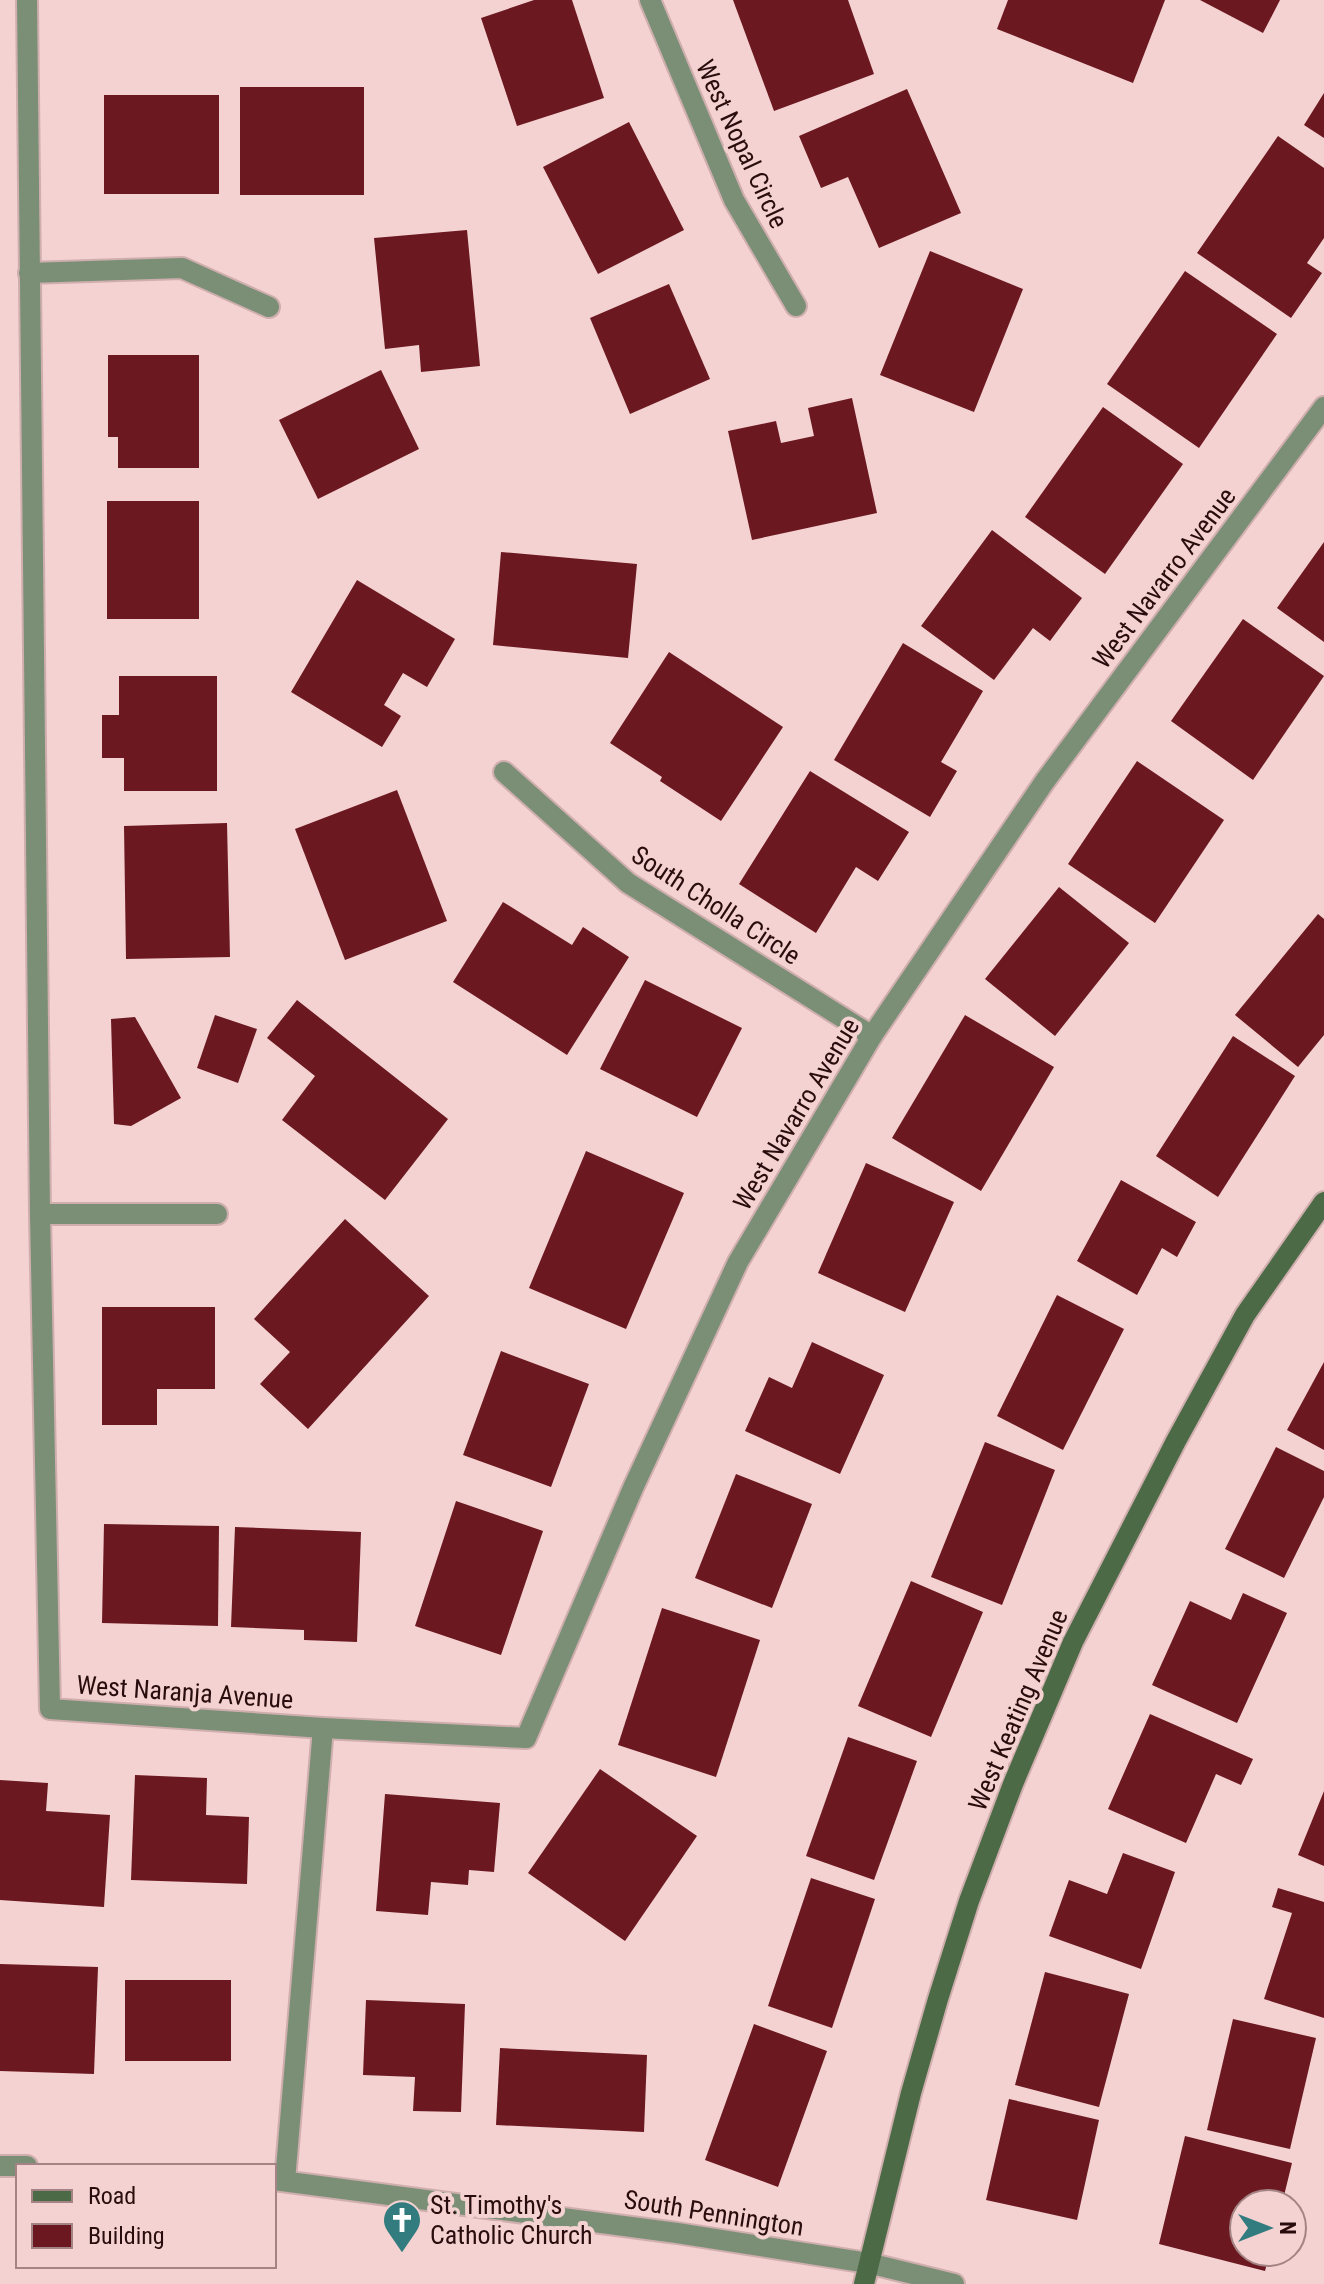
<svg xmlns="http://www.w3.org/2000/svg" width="1324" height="2284" font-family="'Roboto Condensed',sans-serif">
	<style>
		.building { fill: #6c1820 }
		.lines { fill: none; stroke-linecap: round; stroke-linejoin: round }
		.street-casing { stroke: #cfaeae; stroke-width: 24 }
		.secondary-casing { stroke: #cfaeae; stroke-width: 24 }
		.street { stroke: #7a8f76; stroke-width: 20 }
		.secondary { stroke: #4c6a46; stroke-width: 20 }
		.labels { text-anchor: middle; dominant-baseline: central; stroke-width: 8; stroke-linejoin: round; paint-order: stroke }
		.street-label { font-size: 26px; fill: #290c0d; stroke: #f4d2d1 }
		.poi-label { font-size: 26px; fill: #290c0d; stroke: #f4d2d1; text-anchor: start }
	</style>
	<rect width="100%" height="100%" fill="#f4d2d1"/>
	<!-- building -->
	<g class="building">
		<path d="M534 0H572L604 98 517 126 481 18Z"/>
		<path d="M733 0H848L874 74 774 111Z"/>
		<path d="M1008 0H1165L1133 83 997 29Z"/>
		<path d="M1200 0H1280L1263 33Z"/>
		<rect x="240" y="87" width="124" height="108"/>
		<path d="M907 89 961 213 879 248 848 177 821 188 799 136Z"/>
		<path d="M1324 93V138L1304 125Z"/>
		<rect x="104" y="95" width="115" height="99"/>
		<path d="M629 122 684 230 598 274 543 167Z"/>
		<path d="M1278 136 1324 168V238L1307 263 1322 273 1291 318 1197 253Z"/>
		<path d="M467 230 480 366 421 372 419 345 385 349 374 238Z"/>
		<path d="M930 251 1023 289 974 412 880 375Z"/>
		<path d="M1185 271 1277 334 1199 448 1107 384Z"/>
		<path d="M669 284 710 379 630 414 590 318Z"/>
		<path d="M108 355H199V468H118V437H108Z"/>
		<path d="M381 370 419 449 318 499 279 420Z"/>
		<path d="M852 398 877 513 752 540 728 431 776 421 781 443 814 436 808 408Z"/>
		<path d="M1103 407 1183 464 1105 574 1025 517Z"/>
		<rect x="107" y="501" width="92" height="118"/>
		<path d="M992 530 1082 598 1050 641 1033 628 994 680 921 626Z"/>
		<path d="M1324 542V642L1277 608Z"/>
		<path d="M501 552 637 564 628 658 493 645Z"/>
		<path d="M357 580 455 639 427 687 403 673 384 705 401 716 382 747 291 692Z"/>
		<path d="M1243 619 1324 676 1253 780 1171 721Z"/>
		<path d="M903 643 983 691 941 762 957 771 930 817 834 760Z"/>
		<path d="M669 652 783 727 721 821 660 781 662 777 610 743Z"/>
		<path d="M119 676H217V791H124V758H102V715H119Z"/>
		<path d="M1137 761 1224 820 1155 923 1068 864Z"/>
		<path d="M810 771 909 832 878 881 856 867 816 933 739 884Z"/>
		<path d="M397 790 447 921 345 960 295 829Z"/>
		<path d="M227 823 230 957 126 959 124 826Z"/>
		<path d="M1059 887 1129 943 1055 1036 985 979Z"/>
		<path d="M503 902 572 945 583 927 629 957 567 1055 453 982Z"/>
		<path d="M1318 914 1324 919V1035L1298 1067 1235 1015Z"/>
		<path d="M645 980 742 1028 697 1117 600 1069Z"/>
		<path d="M297 1000 448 1119 385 1200 282 1120 315 1076 267 1038Z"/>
		<path d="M215 1015 257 1029 238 1083 197 1068Z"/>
		<path d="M965 1015 1054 1067 981 1191 892 1138Z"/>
		<path d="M135 1017 181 1098 131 1126 114 1124 111 1019Z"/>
		<path d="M1233 1036 1295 1076 1218 1197 1156 1156Z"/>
		<path d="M586 1151 684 1193 626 1329 529 1288Z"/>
		<path d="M866 1163 954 1202 905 1312 818 1273Z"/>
		<path d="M1121 1180 1196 1222 1177 1257 1162 1248 1137 1295 1077 1261Z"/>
		<path d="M345 1219 429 1296 308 1429 260 1384 290 1352 254 1319Z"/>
		<path d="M1057 1295 1124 1329 1063 1450 997 1416Z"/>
		<path d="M102 1307H215V1389H157V1425H102Z"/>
		<path d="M812 1342 884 1375 840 1474 745 1431 769 1377 792 1388Z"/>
		<path d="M501 1351 589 1384 551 1487 463 1455Z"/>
		<path d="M1324 1362V1450L1287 1430Z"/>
		<path d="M985 1442 1055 1470 1002 1605 931 1577Z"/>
		<path d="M1276 1447 1324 1471V1497L1284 1578 1225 1549Z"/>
		<path d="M736 1474 812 1504 772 1608 695 1578Z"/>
		<path d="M456 1501 543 1531 501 1655 415 1626Z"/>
		<path d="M104 1524 219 1526 218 1626 102 1623Z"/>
		<path d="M235 1527 361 1532 357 1642 304 1640V1630L231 1627Z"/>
		<path d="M911 1581 983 1612 931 1737 858 1706Z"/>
		<path d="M1243 1593 1287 1613 1237 1723 1152 1685 1190 1601 1231 1620Z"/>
		<path d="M662 1608 760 1640 716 1777 618 1745Z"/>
		<path d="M1150 1714 1253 1759 1241 1785 1216 1774 1186 1843 1108 1809Z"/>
		<path d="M848 1737 917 1761 874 1880 806 1856Z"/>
		<path d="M600 1769 697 1836 625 1941 528 1873Z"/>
		<path d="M135 1775 207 1778 206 1815 249 1817 247 1884 131 1880Z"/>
		<path d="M0 1780 48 1783 46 1811 110 1815 104 1907 0 1900Z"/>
		<path d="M1324 1791V1866L1298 1855Z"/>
		<path d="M385 1794 500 1803 494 1872 469 1870 468 1885 431 1882 428 1915 376 1911Z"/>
		<path d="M1123 1853 1175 1872 1141 1969 1049 1936 1069 1880 1107 1894Z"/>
		<path d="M811 1878 875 1899 832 2028 768 2006Z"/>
		<path d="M1278 1888 1324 1902V2018L1264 1999 1292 1913 1272 1907Z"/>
		<path d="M0 1964 98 1967 94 2074 0 2071Z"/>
		<path d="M1045 1972 1129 1994 1099 2107 1015 2085Z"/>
		<rect x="125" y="1980" width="106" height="81"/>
		<path d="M366 2000 465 2004 461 2112 413 2111 415 2077 363 2075Z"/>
		<path d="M1233 2019 1316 2038 1290 2149 1207 2130Z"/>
		<path d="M754 2024 827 2051 778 2187 705 2160Z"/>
		<path d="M500 2048 647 2055 644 2132 496 2125Z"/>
		<path d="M1009 2099 1099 2120 1077 2220 986 2200Z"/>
		<path d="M1185 2136 1292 2163 1282 2204H1244V2252H1270L1265 2271 1159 2244Z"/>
	</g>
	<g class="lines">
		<defs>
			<g id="street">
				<path d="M27 0 40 1214 50 1709 323 1728 526 1738 633 1488 738 1262 872 1036 1045 781 1324 407"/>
				<path d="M650 0 734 200 796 306"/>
				<path d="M29 273 182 268 269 307"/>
				<path d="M504 772 628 883 872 1036"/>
				<path d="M40 1214H217"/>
				<path d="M0 2166H27"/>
				<path d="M274 2180 677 2233 868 2263 954 2284"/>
				<path d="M285 2181 323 1728"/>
			</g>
			<path id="secondary" d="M864 2284 911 2093 938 1999 969 1901 1013 1784 1073 1642 1176 1441 1245 1315 1324 1202"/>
		</defs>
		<!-- street casing -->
		<use href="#street" class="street-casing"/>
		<!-- secondary casing -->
		<use href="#secondary" class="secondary-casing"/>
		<!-- street -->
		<use href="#street" class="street"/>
		<!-- secondary -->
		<use href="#secondary" class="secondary"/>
	</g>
	<!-- icons -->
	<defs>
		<symbol id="church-pin" viewBox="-11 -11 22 30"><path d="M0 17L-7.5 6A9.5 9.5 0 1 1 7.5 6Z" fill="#327c7f" stroke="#f4d2d1"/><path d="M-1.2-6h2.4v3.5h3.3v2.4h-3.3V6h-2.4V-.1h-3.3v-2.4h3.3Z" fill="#fff"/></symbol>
	</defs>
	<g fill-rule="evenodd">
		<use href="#church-pin" x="380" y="2198" width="44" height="60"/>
	</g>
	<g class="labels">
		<!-- street labels -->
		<g class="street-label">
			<text transform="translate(742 144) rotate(65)">West Nopal Circle</text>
			<text transform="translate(1164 578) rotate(-53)">West Navarro Avenue</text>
			<text transform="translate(716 905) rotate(33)">South Cholla Circle</text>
			<text transform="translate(796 1114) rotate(-59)">West Navarro Avenue</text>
			<text transform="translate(185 1692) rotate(4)">West Naranja Avenue</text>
			<text transform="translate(1018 1710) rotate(-67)">West Keating Avenue</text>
			<text transform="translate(714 2213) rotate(9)">South Pennington</text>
		</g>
		<!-- poi labels -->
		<g class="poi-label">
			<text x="430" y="2205">St. Timothy's<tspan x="430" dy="30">Catholic Church</tspan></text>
		</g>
	</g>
	<!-- legend -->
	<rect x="16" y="2164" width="260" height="104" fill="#f4d2d1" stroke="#a38383" stroke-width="2"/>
	<rect x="32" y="2190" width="40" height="12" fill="#4c6a46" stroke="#a38383" stroke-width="2"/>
	<text x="88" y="2204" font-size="24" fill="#290c0d">Road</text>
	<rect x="32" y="2224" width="40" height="24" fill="#6c1820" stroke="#a38383" stroke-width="2"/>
	<text x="88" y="2244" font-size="24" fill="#290c0d">Building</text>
	<!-- north arrow -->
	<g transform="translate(1268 2228) rotate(90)"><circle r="38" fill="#f4d2d1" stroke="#a38383" stroke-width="2"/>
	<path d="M0-6L14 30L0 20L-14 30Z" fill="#327c7f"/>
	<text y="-12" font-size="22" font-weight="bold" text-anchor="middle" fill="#290c0d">N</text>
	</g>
</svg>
